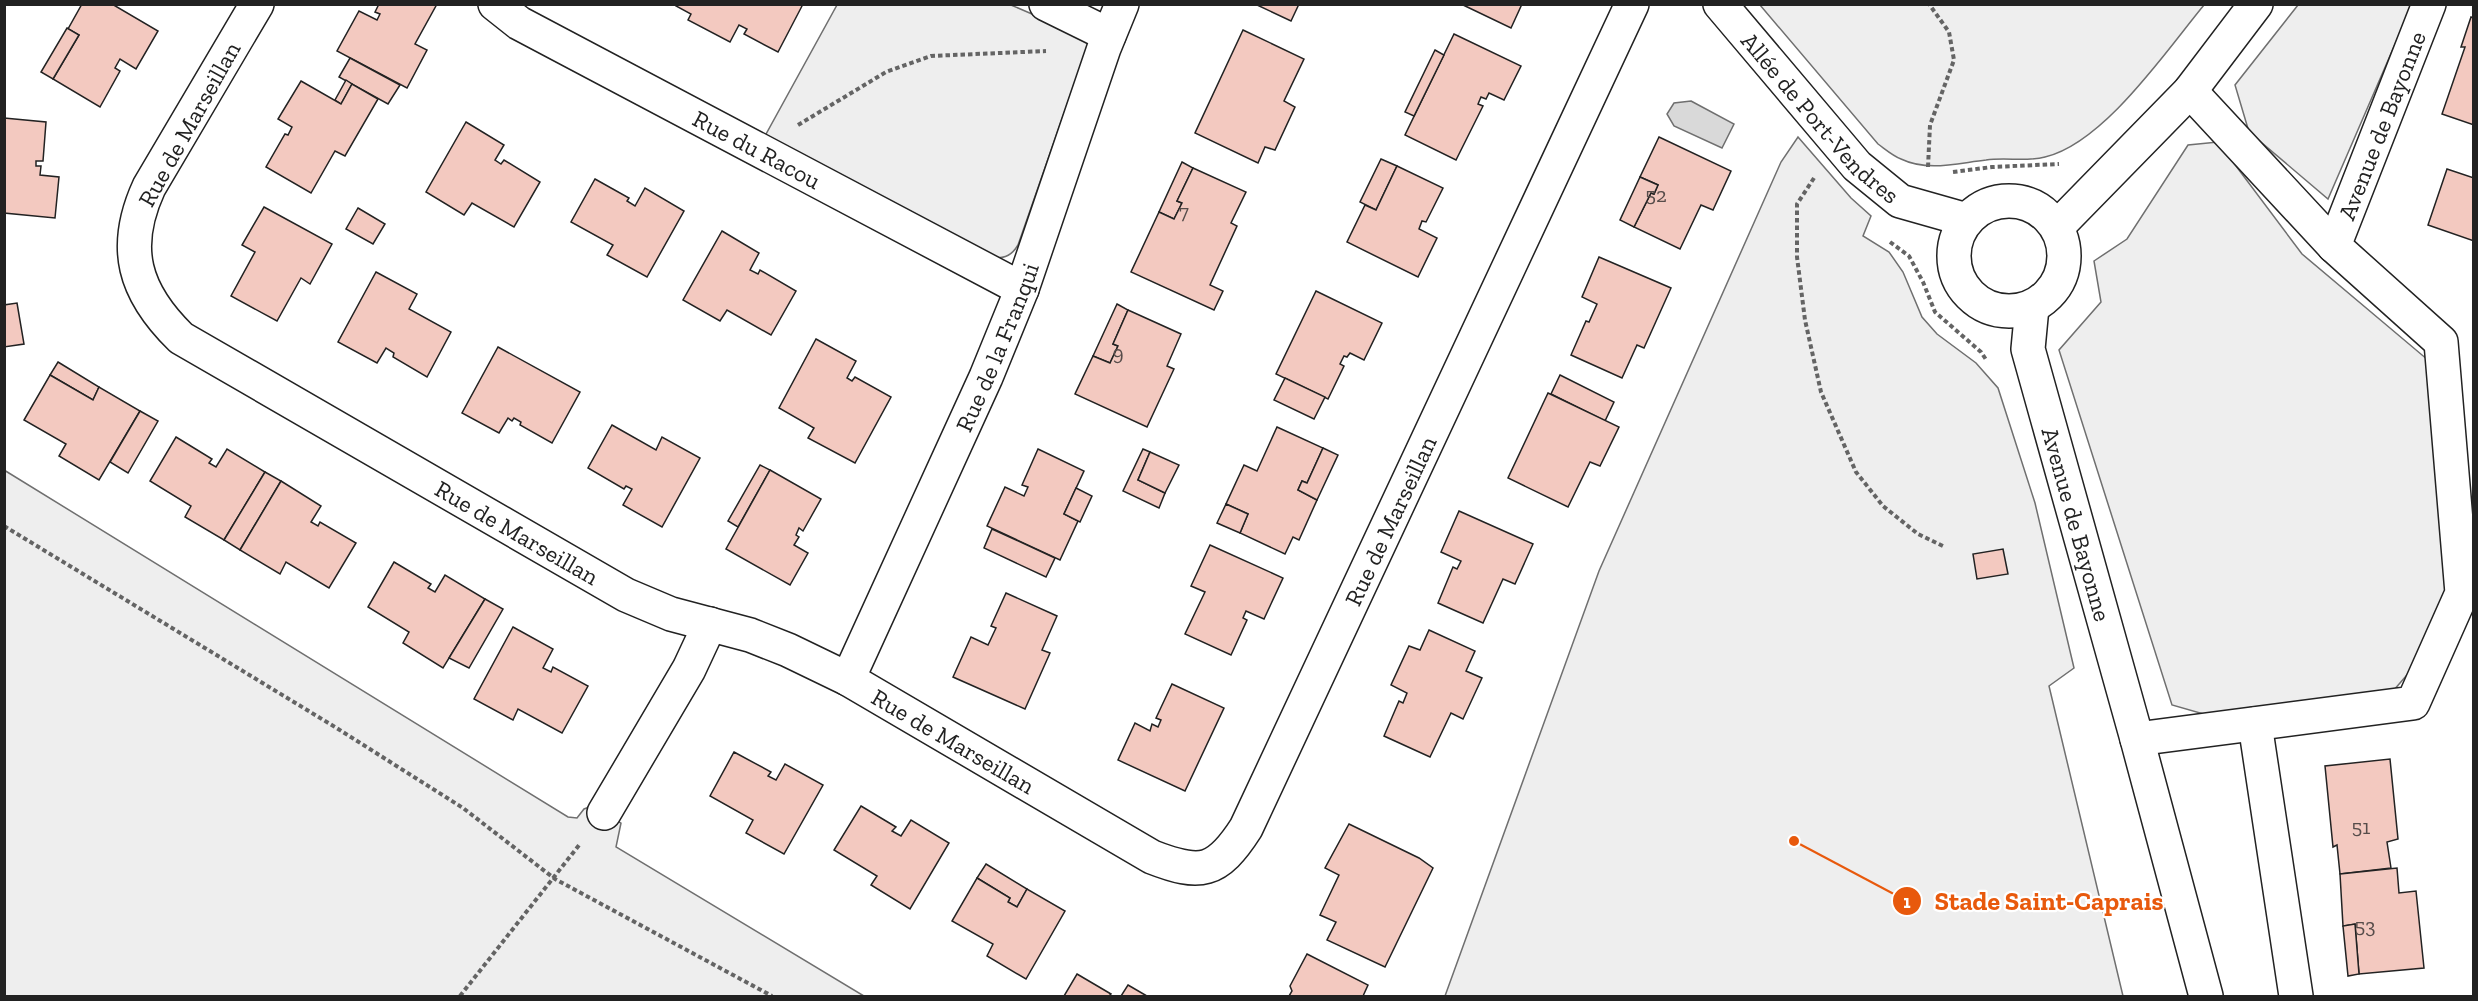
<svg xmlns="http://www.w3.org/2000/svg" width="2478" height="1001" font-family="'Zilla Slab',serif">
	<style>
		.green { fill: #eee; stroke: #6f6f6f; stroke-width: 1.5 }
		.water { fill: #d9d9d9; stroke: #6f6f6f; stroke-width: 1.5 }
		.building { fill: #f3c9c0; stroke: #222; stroke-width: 1.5 }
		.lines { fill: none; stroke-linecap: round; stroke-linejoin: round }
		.minor-casing { stroke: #222; stroke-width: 36 }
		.path { stroke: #646464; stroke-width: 4; stroke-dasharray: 4.5 3; stroke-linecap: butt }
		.minor { stroke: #fff; stroke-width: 33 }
		.labels { text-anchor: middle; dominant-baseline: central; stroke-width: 4.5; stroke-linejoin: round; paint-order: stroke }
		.number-label { font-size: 21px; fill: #564c4a }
		.street-label { font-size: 24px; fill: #222; stroke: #fff }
		.leader { fill: none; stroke: #e8590c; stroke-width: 2 }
		.callout-dot { fill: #e8590c; stroke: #fff; stroke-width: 2 }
		.mark-label { font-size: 18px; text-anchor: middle; font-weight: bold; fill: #fff }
		.callout-label { font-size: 26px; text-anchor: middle; font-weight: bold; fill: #e8590c; stroke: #fff; stroke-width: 4.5; stroke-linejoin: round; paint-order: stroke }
	</style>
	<rect width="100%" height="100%" fill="#fff"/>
	<!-- green -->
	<g class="green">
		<path d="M837 5H1011L1090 39 1018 245C1012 255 1006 258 994 258L765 136Z"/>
		<path d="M1760 5H2204C2166 51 2104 143 2045 157 2026 162 2006 157 1986 160 1958 163 1928 172 1901 159 1893 156 1885 149 1878 144Z"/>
		<path d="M2298 5H2412L2328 199 2249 132 2235 85Z"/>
		<path d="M1798 137 1851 198 1871 216 1863 236 1889 252 1903 272 1922 317 1937 334 1976 363 1998 388 2035 503 2074 668 2049 686 2123 996H1445L1599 571 1781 162Z"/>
		<path d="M2218 142 2302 254 2428 360 2445 590 2413 668 2393 691 2207 715 2172 705 2059 350 2101 302 2094 261 2127 239 2188 145Z"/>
		<path d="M4 470 568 817 577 818 584 809 592 806 621 823 616 847 864 996H5Z"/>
	</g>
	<!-- water -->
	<path class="water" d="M1691 101 1734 124 1722 148 1674 126 1667 114 1674 103Z"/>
	<!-- building -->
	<g class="building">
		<path d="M82 4H112L158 31 136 69 120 59 115 68 120 71 100 107 53 79 79 35 68 29Z"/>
		<path d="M379 4H437L415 44 427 50 407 88 337 51 359 11 377 20 380 14 375 12Z"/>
		<path d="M677 4H800L802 6 778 52 744 34 747 29 739 25 730 42 688 20 691 14 676 6Z"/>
		<path d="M1255 4H1299L1291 21Z"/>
		<path d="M1461 4H1522L1511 28Z"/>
		<path d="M2471 17 2474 18V125L2442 114 2465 47H2461Z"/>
		<path d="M67 28 79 35 53 79 41 72Z"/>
		<path d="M1243 30 1304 59 1284 101 1295 107 1275 150 1265 147 1258 163 1195 133Z"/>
		<path d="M1454 34 1521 66 1504 100 1489 93 1486 99 1481 97 1478 104 1483 106 1456 160 1405 135Z"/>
		<path d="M1435 50 1444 55 1414 116 1405 112Z"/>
		<path d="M350 58 400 85 388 104 339 77Z"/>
		<path d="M346 80 352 84 341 104 335 100Z"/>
		<path d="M301 81 341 104 352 84 378 99 345 156 335 151 311 193 266 167 285 134 288 135 292 127 278 119Z"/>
		<path d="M4 118 46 122 43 161H36V166H41L40 175 59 177 55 218 4 213Z"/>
		<path d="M466 122 504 145 495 160 501 164 504 160 540 182 514 227 472 203 464 215 426 192Z"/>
		<path d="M1659 137 1731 171 1713 210 1701 205 1680 249 1634 227 1651 193 1654 194 1658 185 1640 177Z"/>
		<path d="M1381 159 1397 166 1376 210 1360 202Z"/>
		<path d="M1182 162 1193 168 1177 201 1182 203 1174 219 1159 212Z"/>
		<path d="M1397 166 1443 188 1426 222 1422 221 1419 229 1437 238 1418 277 1347 242 1365 205 1376 210Z"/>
		<path d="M1193 168 1246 192 1231 223 1237 226 1210 285 1223 291 1214 310 1131 272 1159 212 1174 219 1182 203 1177 201Z"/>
		<path d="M2447 169 2474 178V241L2428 225Z"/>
		<path d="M1640 177 1658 185 1654 194 1651 193 1634 227 1620 220Z"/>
		<path d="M595 179 629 198 627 201 635 206 645 188 684 211 647 277 607 255 613 245 571 222Z"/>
		<path d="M264 207 332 244 310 284 301 278 277 321 231 296 255 252 242 245Z"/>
		<path d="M358 208 385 224 373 244 346 229Z"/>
		<path d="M722 231 759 253 750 270 758 274 760 270 796 291 771 335 727 310 720 321 683 300Z"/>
		<path d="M1599 257 1671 288 1644 348 1637 345 1622 378 1571 355 1586 321 1589 322 1597 304 1582 297Z"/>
		<path d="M376 272 417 294 409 309 451 332 427 377 393 357 394 353 386 348 377 363 338 342Z"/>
		<path d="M1316 291 1382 323 1364 360 1350 353 1347 357 1344 356 1340 364 1344 366 1328 399 1276 374Z"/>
		<path d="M17 303 24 344 4 347V305Z"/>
		<path d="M1117 304 1128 310 1113 344 1118 346 1110 363 1093 356Z"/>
		<path d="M1128 310 1181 334 1167 366 1174 369 1147 427 1075 394 1093 356 1110 363 1118 346 1113 344Z"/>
		<path d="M816 339 856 361 847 378 852 381 855 377 891 397 855 463 808 438 814 428 779 408Z"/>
		<path d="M498 347 580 392 552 443 520 425 521 422 514 418 512 421 508 418 499 433 462 413Z"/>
		<path d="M58 362 99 387 93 400 50 375Z"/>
		<path d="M50 375 93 400 99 387 140 411 99 480 59 456 66 444 24 420Z"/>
		<path d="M1560 375 1614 402 1605 421 1551 394Z"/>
		<path d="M1285 378 1325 397 1314 419 1274 400Z"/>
		<path d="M1548 393 1619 427 1600 466 1590 462 1568 507 1508 478Z"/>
		<path d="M140 411 158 421 128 473 110 462Z"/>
		<path d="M612 425 656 450 662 437 700 458 662 527 623 505 632 489 626 486 624 489 588 468Z"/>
		<path d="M1277 427 1323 448 1307 483 1302 481 1298 490 1317 500 1299 540 1293 537 1285 554 1240 533 1248 514 1226 504 1244 465 1257 471Z"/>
		<path d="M176 437 212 459 209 463 216 467 227 449 265 472 224 540 185 517 191 506 150 481Z"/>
		<path d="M1323 448 1338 455 1317 500 1298 490 1302 481 1307 483Z"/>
		<path d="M1038 449 1084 471 1064 514 1078 521 1060 560 987 526 1005 487 1024 496 1028 487 1022 485Z"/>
		<path d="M1143 449 1150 452 1138 480 1165 493 1159 508 1123 491Z"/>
		<path d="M1150 452 1179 465 1165 493 1138 480Z"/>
		<path d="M760 465 770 470 738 527 728 521Z"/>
		<path d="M770 470 821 499 803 531 799 528 796 535 799 537 794 545 808 553 790 585 726 549Z"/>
		<path d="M265 472 281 481 240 550 224 540Z"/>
		<path d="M281 481 321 506 311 522 318 526 320 522 356 543 329 588 286 562 280 574 240 550Z"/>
		<path d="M1076 488 1092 496 1080 522 1064 514Z"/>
		<path d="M1226 504 1248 514 1240 533 1217 523Z"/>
		<path d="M1459 511 1533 544 1515 584 1503 579 1483 623 1438 603 1453 567 1457 569 1461 561 1441 552Z"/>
		<path d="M992 529 1055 558 1046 577 984 548Z"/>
		<path d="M1210 545 1283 578 1264 619 1246 611 1243 618 1247 620 1231 655 1185 634 1205 592 1191 586Z"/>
		<path d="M2003 549 2008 574 1977 579 1973 554Z"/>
		<path d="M394 562 431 584 428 588 435 592 445 575 485 599 443 668 403 643 409 632 368 607Z"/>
		<path d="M1006 593 1057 616 1042 650 1050 653 1025 709 953 677 971 637 988 645 996 628 991 626Z"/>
		<path d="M485 599 503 609 469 668 449 658Z"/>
		<path d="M513 627 553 649 543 668 551 672 553 667 588 686 562 733 518 709 513 720 474 699Z"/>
		<path d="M1429 630 1475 651 1466 671 1482 678 1463 719 1451 713 1430 757 1384 736 1399 701 1403 703 1407 693 1391 685 1409 646 1420 650Z"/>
		<path d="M1172 684 1224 708 1185 791 1118 760 1135 723 1150 731 1152 724 1158 727 1161 720 1156 718Z"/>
		<path d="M734 752 771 772 768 776 776 780 785 764 823 785 784 854 746 833 753 820 710 796Z"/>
		<path d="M2390 759 2398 839 2387 842 2391 868 2340 874 2337 845 2333 847 2325 766Z"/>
		<path d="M861 806 896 827 892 831 901 836 911 820 949 843 910 909 871 885 877 876 834 850Z"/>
		<path d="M1349 824 1419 858 1433 868 1385 967 1327 940 1336 922 1320 915 1339 875 1325 868Z"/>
		<path d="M986 864 1027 889 1017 907 1008 902 1010 898 977 878Z"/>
		<path d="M2397 868 2399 893 2416 891 2424 968 2359 974 2355 924 2343 926 2340 874Z"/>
		<path d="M977 878 1010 898 1008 902 1017 907 1027 889 1065 911 1026 979 987 956 993 944 952 921Z"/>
		<path d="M2355 924 2359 974 2348 976 2343 926Z"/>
		<path d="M1307 954 1368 985 1363 996H1289L1292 991 1290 986Z"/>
		<path d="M1077 974 1111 994 1109 996H1064Z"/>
		<path d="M1128 985 1147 996H1121Z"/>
	</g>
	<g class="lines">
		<defs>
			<g id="minor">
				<path id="s1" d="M257 4 149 187C121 248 134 292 181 338L626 595 671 614 750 635 788 650 848 679 1152 857C1201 876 1217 873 1246 828L1632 4"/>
				<path id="s2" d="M495 4 519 23 1022 289"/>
				<path d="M1046 4 1109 35"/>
				<path id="s3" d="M1720 4 1857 166 1900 201 1967 220"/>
				<path d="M2190 91 2334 246"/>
				<circle cx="2009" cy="256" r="55"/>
				<path d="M2057 227 2190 91 2256 4"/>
				<path id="s4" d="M2032 307 2028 349 2137 739 2206 996"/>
				<path id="s5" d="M848 679 986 377 1022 289 1104 48 1122 4"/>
				<path d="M2255 724 2296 996"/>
				<path id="s6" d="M2137 739 2413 703 2462 593 2441 342 2334 246 2429 4"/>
				<path d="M604 813 689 669 710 624"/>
			</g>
		</defs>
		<!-- minor casing -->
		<use href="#minor" class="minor-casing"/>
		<!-- path -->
		<g class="path">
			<path d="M798 125 886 72 931 56 1046 51"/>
			<path d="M1928 167 1930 125 1954 60 1949 32 1929 4"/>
			<path d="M1953 172 1992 167 2059 164"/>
			<path d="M1814 178 1797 204V257L1805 320 1821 392 1856 472 1883 506 1918 534 1945 547"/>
			<path d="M1890 242 1909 256 1923 282 1935 312 1981 352 1987 361"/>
			<path d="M4 526 335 727 463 808 555 879 772 996"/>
			<path d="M460 996 580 844"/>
		</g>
		<!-- minor -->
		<use href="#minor" class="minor"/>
	</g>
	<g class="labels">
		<!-- number labels -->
		<g class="number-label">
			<text x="1656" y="194">52</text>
			<text x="1184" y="211">7</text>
			<text x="1118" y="352">9</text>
			<text x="2361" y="826">51</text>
			<text x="2365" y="925">53</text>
		</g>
		<!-- street labels -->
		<g class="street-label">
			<text stroke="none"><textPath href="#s3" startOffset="152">Allée de Port-Vendres</textPath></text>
			<text transform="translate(189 124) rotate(-61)">Rue de Marseillan</text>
			<text stroke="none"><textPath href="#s6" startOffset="924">Avenue de Bayonne</textPath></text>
			<text stroke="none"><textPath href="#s2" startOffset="300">Rue du Racou</textPath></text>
			<text stroke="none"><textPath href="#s5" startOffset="364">Rue de la Franqui</textPath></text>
			<text stroke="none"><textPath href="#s1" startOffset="1936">Rue de Marseillan</textPath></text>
			<text stroke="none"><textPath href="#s4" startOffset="224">Avenue de Bayonne</textPath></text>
			<text stroke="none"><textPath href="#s1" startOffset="768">Rue de Marseillan</textPath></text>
			<text stroke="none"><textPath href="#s1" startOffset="1254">Rue de Marseillan</textPath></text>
		</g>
	</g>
	<!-- callouts -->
	<path class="leader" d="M1794 841L1907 901"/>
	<g class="callout-dot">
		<circle cx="1794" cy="841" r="6"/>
		<circle cx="1907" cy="901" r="15"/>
	</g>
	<g class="mark-label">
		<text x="1907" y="908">1</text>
	</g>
	<g class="callout-label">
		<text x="2049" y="910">Stade Saint-Caprais</text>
	</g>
	<!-- border -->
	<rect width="2478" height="1001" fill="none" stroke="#222222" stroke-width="12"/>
</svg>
